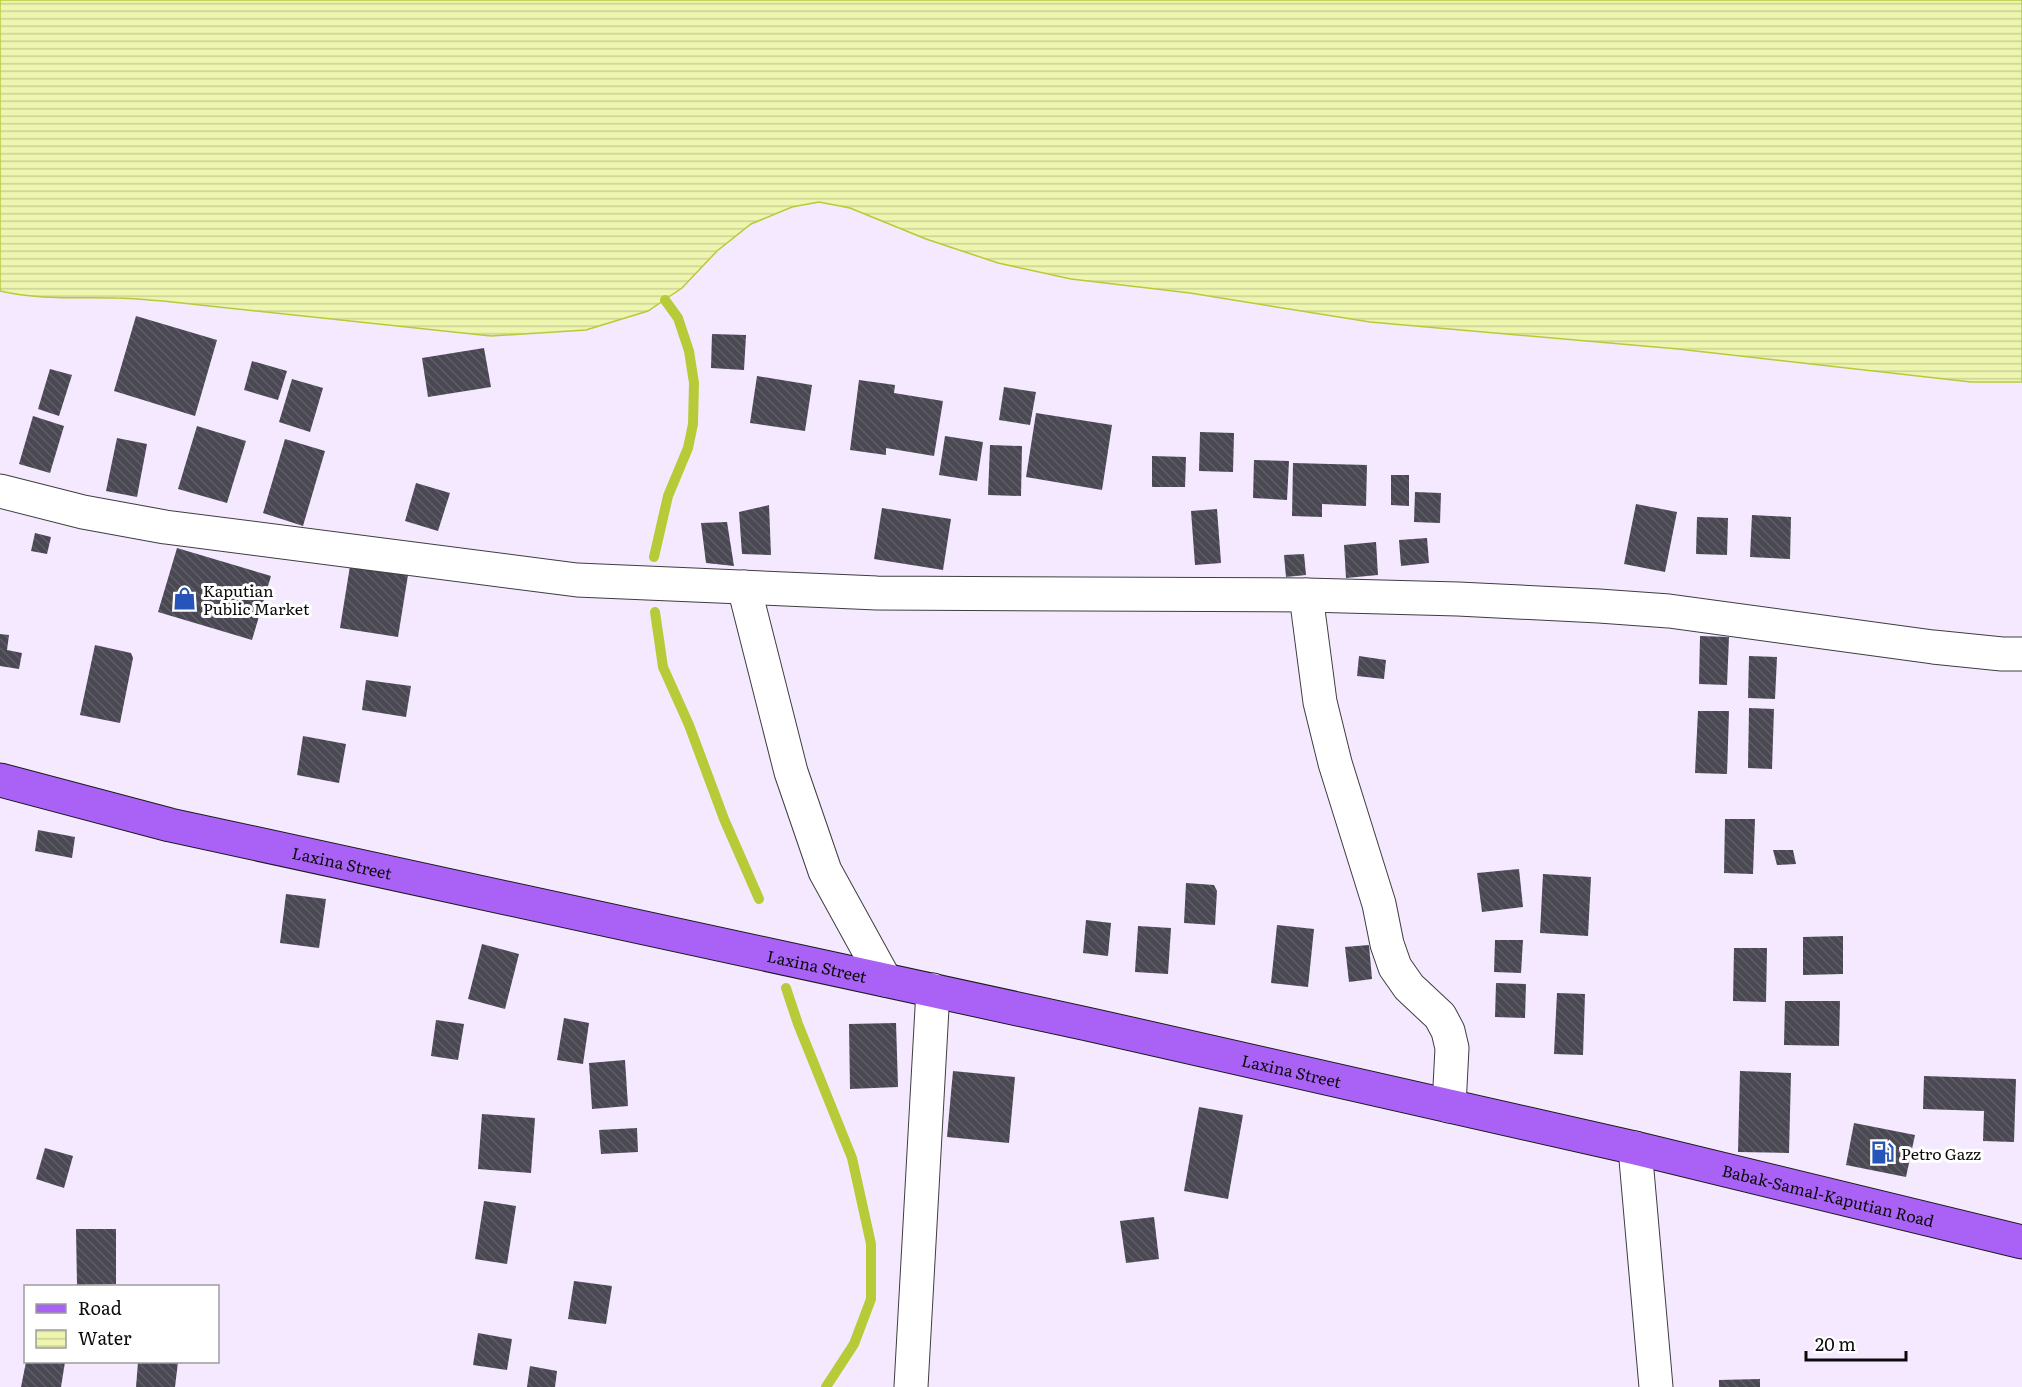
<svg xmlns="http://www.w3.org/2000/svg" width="2022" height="1387" font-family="Literata,serif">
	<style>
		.water { fill: url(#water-rules); stroke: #b7cb38; stroke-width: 1.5 }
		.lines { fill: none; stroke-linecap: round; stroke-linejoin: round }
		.stream { stroke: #b7cb38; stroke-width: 10 }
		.building { fill: url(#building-back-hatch) }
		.minor-casing { stroke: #3e3e3e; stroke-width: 35 }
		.primary-casing { stroke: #1c1c1c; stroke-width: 35 }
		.minor { stroke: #fff; stroke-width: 33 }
		.primary { stroke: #aa62f6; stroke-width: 33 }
		.labels { text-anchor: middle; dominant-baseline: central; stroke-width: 6; stroke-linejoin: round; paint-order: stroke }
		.poi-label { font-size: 16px; fill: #0b0b0b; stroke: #fff; text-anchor: start }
		.street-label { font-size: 16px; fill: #0b0b0b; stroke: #fff }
	</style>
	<defs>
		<pattern id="water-rules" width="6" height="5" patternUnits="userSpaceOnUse" patternTransform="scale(1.5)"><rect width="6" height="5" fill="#edf5af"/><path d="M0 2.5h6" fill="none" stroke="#cad195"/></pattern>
		<pattern id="building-back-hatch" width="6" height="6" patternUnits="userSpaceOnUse" patternTransform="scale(1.5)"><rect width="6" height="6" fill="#494853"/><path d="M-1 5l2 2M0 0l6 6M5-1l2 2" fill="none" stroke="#5f5e67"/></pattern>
	</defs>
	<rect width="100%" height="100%" fill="#f5e9ff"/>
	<!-- water -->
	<path class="water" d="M0 0H2022V382H1971L1678 349 1370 322 1190 293 1071 279 998 263 926 239 850 208 819 202 792 207 751 224 717 251 682 288 648 311 586 330 491 336 163 301C147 300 132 298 116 298 78 297 38 300 0 291Z"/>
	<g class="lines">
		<!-- stream -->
		<g class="stream">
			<path d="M654 557 668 496 688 448 693 424 694 383 689 351 678 318 665 300"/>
			<path d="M655 612 663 667 689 725 724 819 759 899"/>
			<path d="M786 988 798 1024 852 1158 871 1244V1299L854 1344 826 1387"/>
		</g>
	</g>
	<!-- building -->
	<g class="building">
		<path d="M136 316 217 340 195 416 114 391Z"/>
		<path d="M712 334 746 335 744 370 711 368Z"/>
		<path d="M484 348 491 387 428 397 422 358Z"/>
		<path d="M252 361 287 371 278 400 244 390Z"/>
		<path d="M50 369 72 375 59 416 38 409Z"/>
		<path d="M757 376 812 385 805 431 750 423Z"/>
		<path d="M292 379 323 388 310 432 279 422Z"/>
		<path d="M859 380 895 385 894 393 943 401 934 456 886 448V455L850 450Z"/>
		<path d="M1004 387 1036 392 1030 425 999 420Z"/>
		<path d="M1036 413 1112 425 1102 490 1026 477Z"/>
		<path d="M33 416 64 426 50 473 19 464Z"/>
		<path d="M197 426 246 441 227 503 178 489Z"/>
		<path d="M1200 432 1234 433 1233 472 1199 471Z"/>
		<path d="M945 436 983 442 977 481 939 475Z"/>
		<path d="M117 438 147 444 137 497 106 491Z"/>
		<path d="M285 439 325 451 303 526 263 513Z"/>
		<path d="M990 445 1022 446 1021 496 988 495Z"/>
		<path d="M1152 456 1186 457 1185 487H1152Z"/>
		<path d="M1254 460 1289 461 1287 500 1253 498Z"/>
		<path d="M1293 463 1367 465 1366 506 1322 504V517L1292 516Z"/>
		<path d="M1391 475H1409V506L1391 505Z"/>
		<path d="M416 483 450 493 438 531 405 521Z"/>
		<path d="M1415 492 1441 493 1440 523 1414 522Z"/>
		<path d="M1636 504 1677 512 1665 572 1624 564Z"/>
		<path d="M769 505 771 555 742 554 739 512Z"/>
		<path d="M882 508 951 519 943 570 874 559Z"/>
		<path d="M1217 509 1221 563 1195 565 1191 511Z"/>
		<path d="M1752 515 1791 517 1790 559 1750 557Z"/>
		<path d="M1697 517 1728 518 1727 555 1696 554Z"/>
		<path d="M727 522 734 566 706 563 701 523Z"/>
		<path d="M35 533 51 537 47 554 31 551Z"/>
		<path d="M1427 538 1429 563 1401 566 1399 540Z"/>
		<path d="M1376 542 1378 575 1346 578 1344 545Z"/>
		<path d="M177 548 271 576 252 640 158 612Z"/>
		<path d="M1304 554 1306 575 1286 577 1284 555Z"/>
		<path d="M350 566 408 575 398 637 340 628Z"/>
		<path d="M0 634 9 635 7 650 22 653 19 669 0 666Z"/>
		<path d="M1700 636 1729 637 1727 685 1699 684Z"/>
		<path d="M95 645 131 653 133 658 120 723 80 715Z"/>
		<path d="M1359 656 1386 660 1384 679 1357 676Z"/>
		<path d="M1749 656 1777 657 1775 699 1748 698Z"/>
		<path d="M366 680 411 686 406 717 362 710Z"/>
		<path d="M1749 708 1774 709 1772 769 1748 768Z"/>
		<path d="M1698 711H1729L1727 774 1695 773Z"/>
		<path d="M303 736 346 744 339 783 297 775Z"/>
		<path d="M1725 819H1755L1753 874 1724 873Z"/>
		<path d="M38 830 75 837 72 858 35 851Z"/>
		<path d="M1773 850H1793L1796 864 1777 865Z"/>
		<path d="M1519 869 1523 907 1482 912 1477 873Z"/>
		<path d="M1543 874 1591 877 1588 936 1540 933Z"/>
		<path d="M1186 883 1214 885 1217 891 1215 925 1184 923Z"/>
		<path d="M286 894 326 899 319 948 280 943Z"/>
		<path d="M1086 920 1111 923 1108 956 1083 953Z"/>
		<path d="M1277 925 1314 929 1308 987 1271 983Z"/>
		<path d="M1138 926 1171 928 1168 974 1135 972Z"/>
		<path d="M1843 936V974L1803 975V937Z"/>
		<path d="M1495 940H1523L1521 973 1494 972Z"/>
		<path d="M482 944 519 954 505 1009 468 999Z"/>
		<path d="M1369 945 1372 979 1349 982 1345 947Z"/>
		<path d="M1734 948H1767L1766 1002 1733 1001Z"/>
		<path d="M1496 983 1526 984 1525 1018 1495 1017Z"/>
		<path d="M1557 993 1585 994 1583 1055 1554 1054Z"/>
		<path d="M1785 1001H1840L1839 1046 1784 1045Z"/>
		<path d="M564 1018 589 1023 583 1064 557 1060Z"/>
		<path d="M436 1020 464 1024 458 1060 431 1056Z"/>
		<path d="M896 1023 898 1087 850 1089 849 1024Z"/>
		<path d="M625 1060 628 1106 592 1109 589 1063Z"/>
		<path d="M953 1071 1015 1077 1009 1143 947 1137Z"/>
		<path d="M1740 1071 1791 1073 1789 1153 1738 1152Z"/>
		<path d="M1924 1076 2016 1079 2014 1142 1983 1141 1984 1111 1923 1109Z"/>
		<path d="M1199 1107 1243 1115 1228 1199 1184 1191Z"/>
		<path d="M482 1114 535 1118 531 1173 478 1169Z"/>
		<path d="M1854 1123 1915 1135 1906 1177 1846 1165Z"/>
		<path d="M637 1128 638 1152 601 1154 599 1130Z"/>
		<path d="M45 1148 73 1156 64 1188 36 1179Z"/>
		<path d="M484 1201 516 1206 507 1264 475 1259Z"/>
		<path d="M1154 1217 1159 1259 1126 1263 1120 1221Z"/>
		<path d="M76 1229H116V1284L77 1285Z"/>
		<path d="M574 1281 612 1286 606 1324 568 1319Z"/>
		<path d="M478 1333 512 1339 507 1370 473 1365Z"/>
		<path d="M26 1362H65L61 1387H21Z"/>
		<path d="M138 1362H178L175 1387H136Z"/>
		<path d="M530 1366 557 1371 555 1387H527Z"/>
		<path d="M1760 1379V1387H1719V1380Z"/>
	</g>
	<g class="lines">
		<defs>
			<g id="minor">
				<path d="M0 491 83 512 165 527 577 580 877 593 1306 595 1458 599 1599 606 1669 611 1933 647 2002 654H2022"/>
				<path d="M744 587 791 772 825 871 885 980"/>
				<path d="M1306 595 1320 702 1335 763 1379 904 1387 944 1395 967 1409 987 1440 1016 1448 1031 1452 1048 1449 1106"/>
				<path d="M1635 1148 1656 1387"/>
				<path d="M911 1387 933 990"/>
			</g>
			<g id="primary">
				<path id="s1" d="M0 780 170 825 1087 1024 1635 1148 2022 1242"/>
			</g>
		</defs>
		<!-- minor casing -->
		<use href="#minor" class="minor-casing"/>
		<!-- primary casing -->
		<use href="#primary" class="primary-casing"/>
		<!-- minor -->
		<use href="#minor" class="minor"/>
		<!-- primary -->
		<use href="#primary" class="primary"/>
	</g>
	<!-- icons -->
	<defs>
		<symbol id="shop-bare" viewBox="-9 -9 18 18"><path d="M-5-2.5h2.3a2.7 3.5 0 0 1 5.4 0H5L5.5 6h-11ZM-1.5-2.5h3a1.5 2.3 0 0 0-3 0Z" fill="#2654b8" stroke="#fff" stroke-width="2.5" paint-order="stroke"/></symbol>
		<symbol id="fuel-bare" viewBox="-9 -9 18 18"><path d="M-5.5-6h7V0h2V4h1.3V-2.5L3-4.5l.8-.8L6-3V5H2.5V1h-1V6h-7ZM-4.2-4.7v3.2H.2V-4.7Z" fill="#2654b8" stroke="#fff" stroke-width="2.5" paint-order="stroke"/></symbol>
	</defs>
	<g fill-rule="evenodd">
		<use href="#shop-bare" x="168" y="582" width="33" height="33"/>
		<use href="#fuel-bare" x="1866" y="1136" width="33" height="33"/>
	</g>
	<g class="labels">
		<!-- poi labels -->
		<g class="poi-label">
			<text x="203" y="590">Kaputian<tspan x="203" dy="18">Public Market</tspan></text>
			<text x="1901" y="1153">Petro Gazz</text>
		</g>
		<!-- street labels -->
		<g class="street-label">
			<text stroke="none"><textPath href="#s1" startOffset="352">Laxina Street</textPath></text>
			<text stroke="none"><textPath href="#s1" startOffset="838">Laxina Street</textPath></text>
			<text stroke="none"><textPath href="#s1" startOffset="1324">Laxina Street</textPath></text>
			<text stroke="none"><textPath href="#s1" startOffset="1875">Babak-Samal-Kaputian Road</textPath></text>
		</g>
	</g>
	<!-- legend -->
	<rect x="24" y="1285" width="195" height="78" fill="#ffffff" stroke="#9d9d9d" stroke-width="1.5"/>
	<rect x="36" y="1304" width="30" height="9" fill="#aa62f6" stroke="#9d9d9d" stroke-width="1.5"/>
	<text x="78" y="1315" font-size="18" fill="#0b0b0b">Road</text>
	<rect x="36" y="1330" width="30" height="18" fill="url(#water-rules)" stroke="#9d9d9d" stroke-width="1.5"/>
	<text x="78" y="1345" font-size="18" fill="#0b0b0b">Water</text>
	<!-- scale -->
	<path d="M1806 1351v9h100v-9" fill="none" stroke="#0b0b0b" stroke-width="3"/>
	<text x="1815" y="1351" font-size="18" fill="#0b0b0b" stroke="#ffffff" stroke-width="4.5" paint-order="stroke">20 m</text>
</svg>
